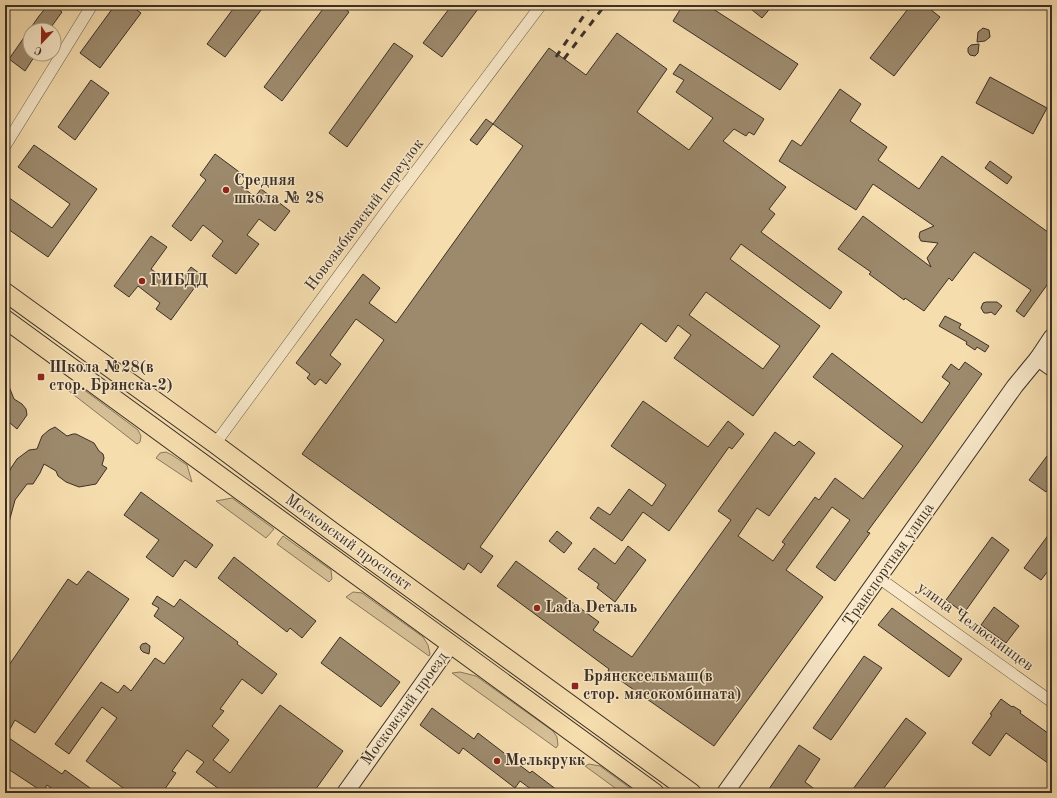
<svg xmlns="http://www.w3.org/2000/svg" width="1057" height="798" font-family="'Old Standard TT',serif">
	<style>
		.green { fill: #d6c097; stroke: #89785e }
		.building { fill: #9d8a6d; stroke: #3c3026; fill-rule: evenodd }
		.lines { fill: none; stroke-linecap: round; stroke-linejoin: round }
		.street-casing { stroke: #6a5b48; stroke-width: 12 }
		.secondary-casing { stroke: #3c3026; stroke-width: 18 }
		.primary-casing { stroke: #3c3026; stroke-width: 20 }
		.street { stroke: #f9e9ca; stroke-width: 11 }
		.secondary { stroke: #f9e9ca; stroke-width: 16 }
		.primary { stroke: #f6ddae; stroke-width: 18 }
		.rail { stroke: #3c3026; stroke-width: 3; stroke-dasharray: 7 7; stroke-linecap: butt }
		.poi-dot { fill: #8f2418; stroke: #f9e9ca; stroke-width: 1.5 }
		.labels { text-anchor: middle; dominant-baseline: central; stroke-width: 3; stroke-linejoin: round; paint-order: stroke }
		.poi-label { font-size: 16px; font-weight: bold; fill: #3c3026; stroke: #f9e9ca; text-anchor: start }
		.street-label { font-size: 16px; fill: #3c3026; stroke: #f9e9ca }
	</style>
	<rect width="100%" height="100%" fill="#f6ddae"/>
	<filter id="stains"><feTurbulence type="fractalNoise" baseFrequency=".005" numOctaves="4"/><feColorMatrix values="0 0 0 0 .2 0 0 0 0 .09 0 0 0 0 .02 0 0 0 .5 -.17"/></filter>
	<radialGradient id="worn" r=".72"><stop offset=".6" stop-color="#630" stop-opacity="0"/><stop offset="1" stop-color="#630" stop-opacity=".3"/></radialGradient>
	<!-- green -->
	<g class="green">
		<path d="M72 385 79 386 138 430 141 436 140 442 137 444 65 388 67 386Z"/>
		<path d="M166 452 172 455 187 465 192 482 156 458 160 453Z"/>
		<path d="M232 498 274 529 266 538 216 501Z"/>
		<path d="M283 536 331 570 332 579 329 582 277 544Z"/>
		<path d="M353 592 362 593 423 637 428 645 430 654 429 656 346 597Z"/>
		<path d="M460 672 476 676 553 731 557 737 558 745 556 748 452 673Z"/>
		<path d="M589 764 600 766 637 793H622L585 766Z"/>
	</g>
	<!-- building -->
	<g class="building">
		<path d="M48 5H53L62 12 49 30H30V54H36L25 71 9 59 39 16Z"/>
		<path d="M115 5H130L141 13 100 68 80 53Z"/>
		<path d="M236 5H265L225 57 207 44Z"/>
		<path d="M326 5H340L349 12 282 101 264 87Z"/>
		<path d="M452 5H481L442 57 423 43Z"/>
		<path d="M683 5H707L798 64 780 90 673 21Z"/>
		<path d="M746 5H773L762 18Z"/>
		<path d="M911 5H925L940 17 894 76 870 58Z"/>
		<path d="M983 28 989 30 990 37 985 41 977 42 978 32Z"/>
		<path d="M617 33 667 69 637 112 689 150 713 118 676 92 684 80 673 74 680 64 764 119 754 135 749 132 746 136 734 129 723 141 786 187 769 209 775 214 761 232 842 292 830 309 741 244 730 259 820 326 753 416 674 358 691 335 678 325 666 342 641 323 480 547 493 556 481 573 468 563 464 570 302 454 384 340 356 319 330 355 341 364 326 384 320 379 315 385 307 378 310 374 296 363 363 274 380 288 369 303 396 323 523 146 493 124 549 48 586 75ZM706 292 780 346 763 369 689 315Z"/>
		<path d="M394 43 413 56 347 147 329 133Z"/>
		<path d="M979 44 978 53 975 56 970 55 968 52V48L971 45Z"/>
		<path d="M990 77 1047 108 1033 134 976 103Z"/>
		<path d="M91 80 109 93 75 140 58 127Z"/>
		<path d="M840 89 861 104 850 121 887 147 878 160 919 189 942 156 1052 235V278L1024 317 1016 311 1031 290 974 252 952 281 949 278 924 311 905 298 904 300 869 274 871 272 838 249 863 216 931 267 927 258 938 243 921 241 919 237 920 232 934 226 873 184 856 210 779 161 792 140 801 146Z"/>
		<path d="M486 119 493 124 477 145 470 140Z"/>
		<path d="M34 145 97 189 48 257 5 227V195L52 228 70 204 18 167Z"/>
		<path d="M215 154 242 174 236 182 255 197 261 189 290 211 275 231 259 219 247 235 259 244 236 274 212 256 223 241 203 225 191 241 172 226 206 180 200 175Z"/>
		<path d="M990 161 1012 177 1007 184 985 168Z"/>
		<path d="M151 236 167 247 151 269 176 287 191 267 203 276 171 320 156 309 160 303 138 286 129 297 114 286Z"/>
		<path d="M986 302H997L1002 306 995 315 991 312 988 313H984L981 308 983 303Z"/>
		<path d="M945 316 961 324 959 328 989 346 985 352 977 347 975 350 966 344 967 342 939 326Z"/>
		<path d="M832 353 922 423 950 383 942 377 951 364 959 370 965 362 982 374 918 463 867 532 870 533 835 581 816 567 850 520 832 507 786 570 823 597 714 746 617 678 608 671 609 669 497 586 516 561 599 622 593 630 632 657 731 520 718 511 775 432 794 446 799 441 815 453 769 516 757 508 738 536 773 561 785 544 782 542 815 497 819 500 835 478 863 499 903 446 813 377Z"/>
		<path d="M5 379H6L14 399 22 404 26 409 27 415 17 429 10 423 5 430Z"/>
		<path d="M643 401 708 447 728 421 744 434 732 449 729 447 669 531 643 512 622 541 590 518 598 507 610 515 629 489 652 506 666 485 611 446Z"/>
		<path d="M55 427 67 436 73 434H76L94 443 99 451 103 454 104 458 102 465 107 468 96 484 79 487 66 482 58 476 56 471 44 464 40 473 33 484H27L15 500 8 526H5V481L11 468 17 459 29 450 37 449 42 436 49 430Z"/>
		<path d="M1047 456 1052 460V483L1046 492 1029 480Z"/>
		<path d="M141 492 213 545 196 568 185 560 173 577 146 557 159 540 124 515Z"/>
		<path d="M1052 530V566L1041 580 1024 568Z"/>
		<path d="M557 531 572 543 564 553 549 541Z"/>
		<path d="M992 537 1009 550 964 613 946 600Z"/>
		<path d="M628 546 646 560 615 602 597 588 599 584 578 569 594 548 615 564Z"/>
		<path d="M234 557 316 621 302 638 290 628 287 632 218 578Z"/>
		<path d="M88 571 129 599 35 733 15 720 6 736 62 774 65 770 97 793H58L47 785 43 792 5 767V671L68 579 77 585Z"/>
		<path d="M157 596 174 607 180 599 238 642 237 644 277 674 262 694 242 679 220 709 224 711 212 726 229 740 213 760 230 773 280 705 343 751 313 793H216L219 789 196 772 204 762 187 750 172 771 176 773 162 793H130L86 761 117 718 102 707 69 754 55 744 101 682 118 693 124 685 131 691 155 658 164 664 184 638 154 616 159 608 152 604Z"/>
		<path d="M994 607 1019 626 1006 643 981 625Z"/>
		<path d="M892 608 962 659 949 677 878 625Z"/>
		<path d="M340 637 400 682 381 707 321 663Z"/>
		<path d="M146 643 150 646 149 654 143 652 141 650 140 647 142 644Z"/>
		<path d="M864 656 882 668 831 740 813 728Z"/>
		<path d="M1001 699 1012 707 1013 706 1021 711 1020 713 1052 736V766L1006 733 990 756 972 743 992 715 990 714Z"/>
		<path d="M432 708 474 739 478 733 530 773 532 771 561 793H536L520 781 515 788 463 748 459 754 420 725Z"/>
		<path d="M906 718 926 733 880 793H850Z"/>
		<path d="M799 745 820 759 805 782 820 793H775L769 789Z"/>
	</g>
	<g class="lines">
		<defs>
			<g id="street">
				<path d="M5 146 92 5"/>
				<path d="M215 444 392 203 541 5"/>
				<path d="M879 578 1052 702"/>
			</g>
			<g id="secondary">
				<path d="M1038 358 1052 368"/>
				<path d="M345 793 451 644"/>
				<path d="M725 793 1015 386 1038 358 1052 337"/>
			</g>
			<g id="primary">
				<path d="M5 292 215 444 333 532 692 793"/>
				<path d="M5 319 655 793"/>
			</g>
		</defs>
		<!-- street casing -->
		<use href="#street" class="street-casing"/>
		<!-- secondary casing -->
		<use href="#secondary" class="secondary-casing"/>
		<!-- primary casing -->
		<use href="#primary" class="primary-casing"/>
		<!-- street -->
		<use href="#street" class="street"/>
		<!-- secondary -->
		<use href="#secondary" class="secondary"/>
		<!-- primary -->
		<use href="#primary" class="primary"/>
		<!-- rail -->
		<g class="rail">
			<path d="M556 57 591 5"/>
			<path d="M564 59 605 5"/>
		</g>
	</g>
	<!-- markers -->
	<g class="poi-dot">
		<circle cx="226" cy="190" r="4"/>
		<circle cx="142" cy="281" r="4"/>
		<rect x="37" y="373" width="8" height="8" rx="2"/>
		<circle cx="537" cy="608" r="4"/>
		<rect x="571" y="682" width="8" height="8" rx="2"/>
		<circle cx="497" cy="761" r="4"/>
	</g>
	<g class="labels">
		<!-- poi labels -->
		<g class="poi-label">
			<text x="234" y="181">Средняя<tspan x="234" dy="18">школа № 28</tspan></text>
			<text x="150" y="281">ГИБДД</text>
			<text x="49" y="368">Школа №28(в<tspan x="49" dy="18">стор. Брянска-2)</tspan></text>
			<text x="545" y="608">Lada Dеталь</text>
			<text x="583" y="677">Брянсксельмаш(в<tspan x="583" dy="18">стор. мясокомбината)</tspan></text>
			<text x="505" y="761">Мелькрукк</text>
		</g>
		<!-- street labels -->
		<g class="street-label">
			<text transform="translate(365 215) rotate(-53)">Новозыбковский переулок</text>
			<text transform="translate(348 543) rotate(36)">Московский проспект</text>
			<text transform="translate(889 565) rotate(-55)">Транспортная улица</text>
			<text transform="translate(975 627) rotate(36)">улица Челюскинцев</text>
			<text transform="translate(405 709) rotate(-54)">Московский проезд</text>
		</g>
	</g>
	<!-- margin -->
	<rect width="1057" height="798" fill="none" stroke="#f6ddae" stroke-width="20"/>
	<rect x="6" y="6" width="1045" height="786" fill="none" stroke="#3c3026" stroke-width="2"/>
	<rect x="10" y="10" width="1037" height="778" fill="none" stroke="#3c3026"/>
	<!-- north arrow -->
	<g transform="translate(42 42) rotate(202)"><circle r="19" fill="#f9e9ca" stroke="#ad9f88"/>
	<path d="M0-3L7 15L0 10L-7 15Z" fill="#8f2418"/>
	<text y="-6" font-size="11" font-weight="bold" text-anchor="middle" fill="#3c3026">С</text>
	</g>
	<rect width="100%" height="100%" filter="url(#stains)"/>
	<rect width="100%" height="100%" fill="url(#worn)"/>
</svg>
